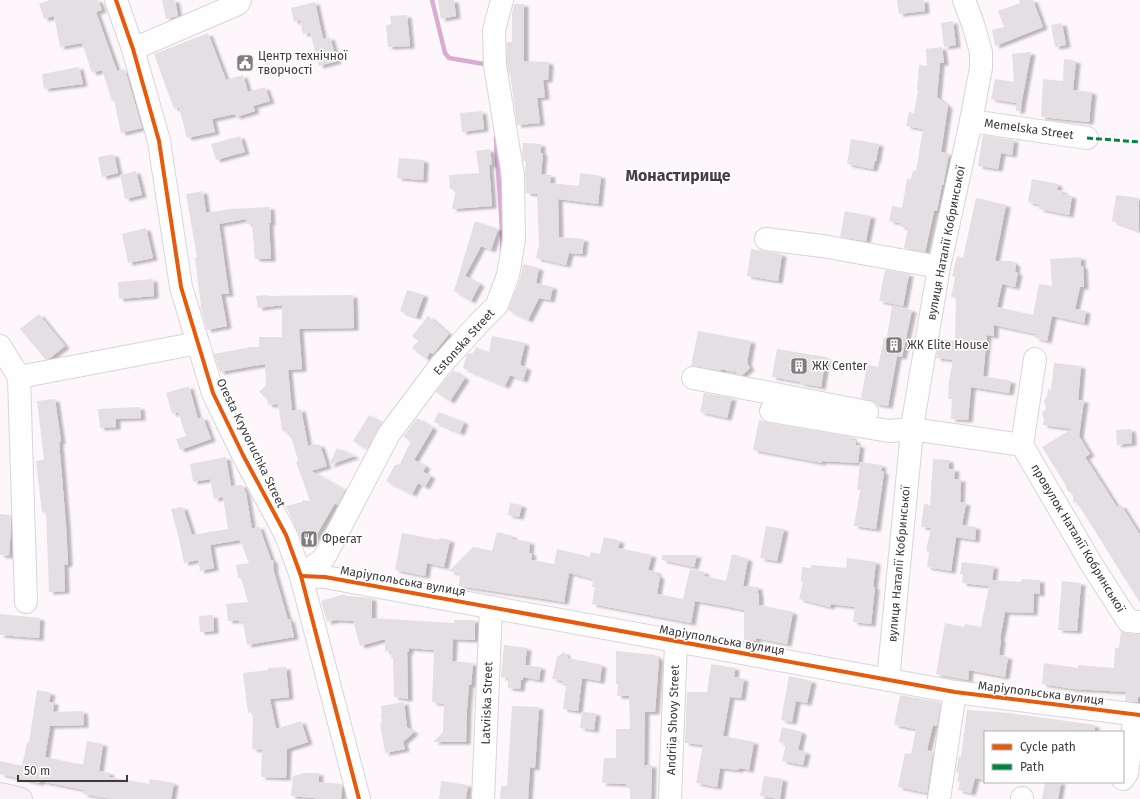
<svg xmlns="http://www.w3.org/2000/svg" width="1140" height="799" font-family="'Fira Sans',sans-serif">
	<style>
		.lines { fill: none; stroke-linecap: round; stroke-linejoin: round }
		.stream { stroke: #daacd4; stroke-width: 4.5 }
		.building { fill: #e4dfe3; filter: url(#shadow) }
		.minor-casing { stroke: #d9d4d8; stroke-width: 24 }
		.major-casing { stroke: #d7d4d7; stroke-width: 24 }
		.minor { stroke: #fffeff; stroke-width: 22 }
		.major { stroke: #f7f1f6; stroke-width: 22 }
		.quiet { stroke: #00873e; stroke-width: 3; stroke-dasharray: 6 3; stroke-linecap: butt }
		.cycleway-casing { stroke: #fff; stroke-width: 6 }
		.cycleway { stroke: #e8590c; stroke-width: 4 }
		.labels { text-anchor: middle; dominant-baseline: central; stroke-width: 3; stroke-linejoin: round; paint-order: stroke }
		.poi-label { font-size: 12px; fill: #3d393c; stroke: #fff; text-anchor: start }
		.street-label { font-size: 12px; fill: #3d393c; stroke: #fff }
		.district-label { font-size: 16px; font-weight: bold; fill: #453d43; stroke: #fff }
	</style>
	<defs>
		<filter id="shadow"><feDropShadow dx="4.5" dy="2.5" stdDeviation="1" flood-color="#0004"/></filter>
	</defs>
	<rect width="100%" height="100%" fill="#fdf7fc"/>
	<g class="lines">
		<!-- stream -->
		<g class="stream">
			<path d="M432 0 445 53 449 58 484 64 488 69"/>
			<path d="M496 137C497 175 503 213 502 251"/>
		</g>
	</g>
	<!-- building -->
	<g class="building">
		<path d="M50 0H98L102 10 96 12 117 71 125 69 142 128 121 133 114 100 112 101 102 70 92 73 82 43 60 47 54 16 44 19 39 4Z"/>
		<path d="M162 0H175L178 16 166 19Z"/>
		<path d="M438 0H454L456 16 441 19Z"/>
		<path d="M897 0H924L925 11 899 14Z"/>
		<path d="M1019 0H1033L1043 27 995 46 992 30 1004 27 998 11 1020 3Z"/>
		<path d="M315 2 323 39 330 37 337 61 319 66 310 33 303 34 300 20 294 22 291 8Z"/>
		<path d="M514 4H524V61L549 62 548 80H543L545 97 537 98 540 123 517 125 510 74H509L507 64V42H512V13Z"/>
		<path d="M407 15 410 46 388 47 386 25 391 24 390 16Z"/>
		<path d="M953 21 956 45 944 47 941 23Z"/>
		<path d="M1062 23 1066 45 1055 47 1051 25Z"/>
		<path d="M208 33 226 80 243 75 248 92 265 87 270 101 253 106 255 111 236 117 235 114 212 119 215 132 187 138 179 107 174 109 154 54Z"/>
		<path d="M942 47 944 63H940L937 97 948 106 941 152 949 154 943 185 942 184 937 211H934L925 252 904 248 908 228 900 226V223L889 221 892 206 902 208 907 179H911L913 170 916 171 923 129 906 126 909 112 914 113 918 90H917L919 65 927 66 926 49Z"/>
		<path d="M1031 52 1020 111H1016V103L991 99 995 79 1014 82 1012 54Z"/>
		<path d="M1064 59 1076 61 1073 90 1092 92 1089 122 1041 117 1043 79 1063 81Z"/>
		<path d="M79 67 83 84 44 89 42 74Z"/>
		<path d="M482 111 484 129 462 132 460 113Z"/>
		<path d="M983 135 1014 140 1012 155 1001 153 998 169 978 166Z"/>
		<path d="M240 136 245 152 216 160 211 144Z"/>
		<path d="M851 139 879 144 876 161H875L873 169 847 164Z"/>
		<path d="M523 143 541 144V153H543L541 174 551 175 550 183 579 186 580 173 601 176 598 204 558 199 559 237 584 239 582 254 569 253 566 265 536 258 539 245 537 194 526 193 525 170 526 161H523L522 154Z"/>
		<path d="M490 149 492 165H489L492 206 452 209 456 189H450L449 175 479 173 476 151Z"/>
		<path d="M114 154 118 173 102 177 98 157Z"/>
		<path d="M399 158 424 160 423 180 397 178Z"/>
		<path d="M136 171 142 195 125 199 120 175Z"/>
		<path d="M1032 179 1058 184 1057 190 1063 191V194L1072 196 1069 215 1039 209 1040 205 1028 202Z"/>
		<path d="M203 191 206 213 230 209 270 207 271 223H269L271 259H255L252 224H247L246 219 219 224 229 294H221L227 326 207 330 200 306H201L195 258 197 257 186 194Z"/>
		<path d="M1116 195 1139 198V231L1112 221Z"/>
		<path d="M976 198 1006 205 995 261H1012L1016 265 1015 272 1018 273 1015 287 1002 284 997 307 1033 315 1039 284 1052 286 1050 259 1081 257V266H1083L1084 287H1080L1075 309 1086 311 1084 323 1052 316 1047 341 1035 338 1036 334 994 325V336L987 335 983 376 1011 381 1009 393 971 387 968 420 951 419 952 399H948L949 381 953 360 936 358 940 339 955 341 956 298 951 297 955 277 952 276 957 256 963 258Z"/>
		<path d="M845 211 871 216 866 241 840 237Z"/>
		<path d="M475 221 498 229 491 250 481 246 465 276 480 284 471 301 454 291Z"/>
		<path d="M146 228 153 258 128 263 122 234Z"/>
		<path d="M751 249 782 254 778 281 747 276Z"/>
		<path d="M523 264 539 268 536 283 553 287 550 300 539 298 528 320 508 310 520 279Z"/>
		<path d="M885 270 909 274 903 306 879 301Z"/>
		<path d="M153 279 154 296 119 299 118 282Z"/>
		<path d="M407 290 424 295 416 317 400 311Z"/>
		<path d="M268 295V296L353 295 354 328 299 329 302 369 288 370 292 411 301 409 308 446 313 444 320 445 327 466 311 471 345 490 338 505 335 503 313 541 303 545 286 506 302 502 303 500 310 501 296 462 298 460 291 437 282 430 278 404 268 405 267 399 259 392 266 385 265 364 220 372 214 354 251 347H259V337H282V305L258 308 256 296Z"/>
		<path d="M892 306 912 310 902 357 897 356 888 406 876 404 870 400 861 398 867 365 878 367 884 337H887Z"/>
		<path d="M39 314 65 346 50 358 45 359 20 329Z"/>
		<path d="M428 316 449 334 433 354 430 352 426 359 412 348 418 341 412 336Z"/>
		<path d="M698 331 751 341 747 363 750 368 742 375 738 374 736 372 721 369V371L695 366H691Z"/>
		<path d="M492 336 525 343 520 365 527 368 523 380 510 375 505 386 463 368 467 354 473 353 476 347 489 353Z"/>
		<path d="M777 349 826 357 821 387 800 383 801 382 772 377Z"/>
		<path d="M1054 363 1081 366 1078 400H1084L1079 436 1090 454 1085 457 1098 477 1117 507 1121 505 1140 535V603L1078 504 1073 502V495L1067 490 1066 486 1042 447 1072 429 1043 425 1044 419 1042 414 1046 408 1044 401 1047 396 1048 389 1051 390Z"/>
		<path d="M453 370 465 378 450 401 436 392Z"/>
		<path d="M189 386 198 419 203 417 211 439 180 450 176 439 186 436 178 412 172 414 166 393Z"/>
		<path d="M704 393 732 398 727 418 700 412Z"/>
		<path d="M55 399 61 441 59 442 66 525 68 564 64 565 65 591 49 592 46 512 42 513 36 461 44 460 37 401Z"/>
		<path d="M140 407 141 418 116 419V427L100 428 98 409Z"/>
		<path d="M438 412 464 422 460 433 434 422Z"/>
		<path d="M369 415 382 423 367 449 353 441Z"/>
		<path d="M417 418 433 428 414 460 426 466 423 472 431 476 425 487 418 483 412 494 386 481 395 465 400 464 411 441 403 437Z"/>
		<path d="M759 420 769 423 852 437V440L856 441V445H860L858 463 822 461V463L753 450Z"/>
		<path d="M1131 429 1132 443 1117 445 1116 430Z"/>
		<path d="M337 448 355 456 329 465Z"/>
		<path d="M226 457 231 486 242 485 246 493 252 529 259 526 271 560H273L274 572 288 620 290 619 294 637 247 645 243 622H239V620L228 621 226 604 248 602 241 578H238L236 565 249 563 240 540 210 545 214 568 200 571 198 560 184 563 179 539 171 509 183 507 192 535 228 529 223 497 214 499 210 479 193 482 190 464Z"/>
		<path d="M933 459 949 460V469H955L954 479H961L960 502 966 503 962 525 976 527 975 540 956 537 951 571 927 567 929 553 926 550 931 528 921 527 924 504 930 505Z"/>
		<path d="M860 462 882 465 881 471 884 472 876 529 854 526 860 490H857Z"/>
		<path d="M510 503 522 505 519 517 508 515Z"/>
		<path d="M0 514 11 515V526L9 556 0 555Z"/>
		<path d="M766 526 784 529 777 561 760 558Z"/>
		<path d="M497 532 513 536 512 539 530 542 529 553H532L531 560 554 564 557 549 590 557 591 552 600 554 604 537 620 541 618 548 652 555 648 570 657 572 656 575 660 576 657 594 683 599 690 569 705 572 704 576 726 581 732 554 748 559 743 586 758 587V593H759V605L793 612 787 644 756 638V641L744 640V610L724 606 695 601 691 623 592 604 595 587H592L593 579 569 573 564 602 459 586 460 574 449 571 473 547 492 551Z"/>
		<path d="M402 533 439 540V538L450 540 444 567 427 563 425 576 395 570Z"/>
		<path d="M662 555H697L694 567 662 560Z"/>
		<path d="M847 558 876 562 873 587H875L871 624 853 622 855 607 831 604 830 607 799 599 803 582H801L802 567 811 568V565L846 568Z"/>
		<path d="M962 562 994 566 992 580 1021 582 1022 579 1040 580V594L1034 593 1033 613 1005 612 1000 639 1001 640 999 655 1008 657 1005 677 969 670 968 680 936 674 945 623 964 627 965 624 981 627 989 586 962 583 963 575 960 574Z"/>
		<path d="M1062 581 1081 583 1077 631 1058 630Z"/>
		<path d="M345 594 346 596 372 598V618L454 623V620H475V640L453 639 452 661 473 663 471 685H469L467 709 466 742H433L443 732 444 704 432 702 434 650 409 648V652H407L408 699 394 697 393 658H391L392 652 385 651V639L360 646 353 621 336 620 327 622 321 601Z"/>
		<path d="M0 614 40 618 39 638 0 635Z"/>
		<path d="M213 615 214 631 200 632 199 616Z"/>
		<path d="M1121 631 1127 633 1140 634V697H1138V702L1125 701 1126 692 1074 689 1042 684 1044 663 1078 668V665L1114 668 1115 648H1119Z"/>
		<path d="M504 645 527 648 525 665 541 667 539 680 523 677V680H521L520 689 508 688V678L501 677Z"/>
		<path d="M616 651 655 655 659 659 655 712H645L644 765H652L651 799H630V788H626V784L602 783 604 758H616V729H630L629 696H617L618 684H616Z"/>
		<path d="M564 652 568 658 602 665 600 681 582 678 578 711 563 709 566 686 562 685 563 681 552 679 557 657Z"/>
		<path d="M711 664 735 668 734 677 744 679 741 698 730 697 723 736 754 742 749 770 740 768 738 770 720 768 717 787 696 783 703 745 685 743 687 692H707Z"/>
		<path d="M286 667 289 697 270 699 276 729 301 721 308 742 287 749 286 778 261 777 262 750 252 749 253 712 248 713 243 673 268 670V668Z"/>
		<path d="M789 676 812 681 807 703 796 701 792 722 781 720Z"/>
		<path d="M37 690 51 693 49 702H54L53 712 83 711 84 725 50 726 45 757 83 765 87 741 103 744 99 771 110 773 109 777 149 784 150 779 174 783 171 799H112L83 794 84 790 40 781 39 783 0 774V761L22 766 27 742H29Z"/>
		<path d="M900 695 939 702 941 704 937 726 933 725 927 750 933 752 927 793 898 787 905 753 911 754 916 729 894 725Z"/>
		<path d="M404 702 407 727 414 732 403 742 405 749 385 753 380 724 382 722 381 714H382L381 706Z"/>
		<path d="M512 706 539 707 535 768 530 767 528 799H500L501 786H507Z"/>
		<path d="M967 710 1009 713 1095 725 1094 732H985V780L975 778 971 793 958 790 960 782 957 781 959 773 956 772 959 756 961 757Z"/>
		<path d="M582 712 596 713 594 730 580 728Z"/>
		<path d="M782 727 802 732 798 750 806 752 803 765 782 761 786 744 779 742Z"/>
		<path d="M305 773H319V782L342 784 341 799H325L291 796 293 776Z"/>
		<path d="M764 776 783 779 780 799 760 796Z"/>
		<path d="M441 781 468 785 466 799H439Z"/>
		<path d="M1045 782H1061L1058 799H1042Z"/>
	</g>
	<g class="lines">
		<defs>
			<g id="minor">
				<path d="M116 0 133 49 159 141 181 287 213 393 243 455 286 535 301 576 359 799"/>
				<path d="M133 49 238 4 240 0"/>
				<path d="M971 121 1087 138"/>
				<path d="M766 239 822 246 939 267"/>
				<path d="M0 346 19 377 198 343"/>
				<path d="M1035 359 1022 445 1092 565 1128 621 1140 622"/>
				<path d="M19 377 26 602"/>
				<path d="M693 378 867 412"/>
				<path d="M771 411 889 431 912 429 1022 445"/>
				<path d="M301 576 325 577 955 692 1140 715"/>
				<path d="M301 576 324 558 389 434 440 366 479 323 497 305 508 275 514 240 513 176 495 65 494 30 502 0"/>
				<path d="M888 680 913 421 939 267 971 121 981 68V52L973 24 964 0"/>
				<path d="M1123 779 1127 773 1135 715"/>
				<path d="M483 799 491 607"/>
				<path d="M670 799 676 642"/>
				<path d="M939 799 955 692"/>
				<path d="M1022 799V798"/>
			</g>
			<path id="major" d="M0 794 21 799"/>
		</defs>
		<!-- minor casing -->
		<use href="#minor" class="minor-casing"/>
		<!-- major casing -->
		<use href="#major" class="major-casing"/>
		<!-- minor -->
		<use href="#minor" class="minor"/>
		<!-- major -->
		<use href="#major" class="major"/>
		<!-- quiet -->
		<path class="quiet" d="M1087 138 1140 142"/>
		<defs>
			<g id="cycleway">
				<path d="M116 0 133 49 159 141 181 287 213 393 243 455 286 535 301 576 359 799"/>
				<path d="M301 576 325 577 955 692 1140 715"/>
			</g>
		</defs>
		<!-- cycleway casing -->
		<use href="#cycleway" class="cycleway-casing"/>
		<!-- cycleway -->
		<use href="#cycleway" class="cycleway"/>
	</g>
	<!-- icons -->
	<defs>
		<symbol id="civic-square" viewBox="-11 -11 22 22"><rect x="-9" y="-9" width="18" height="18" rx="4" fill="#807c7f" stroke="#fff"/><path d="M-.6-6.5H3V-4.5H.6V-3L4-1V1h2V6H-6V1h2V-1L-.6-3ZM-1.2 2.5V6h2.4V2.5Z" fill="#fff"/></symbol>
		<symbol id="building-square" viewBox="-11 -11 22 22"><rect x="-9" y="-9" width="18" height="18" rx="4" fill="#807c7f" stroke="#fff"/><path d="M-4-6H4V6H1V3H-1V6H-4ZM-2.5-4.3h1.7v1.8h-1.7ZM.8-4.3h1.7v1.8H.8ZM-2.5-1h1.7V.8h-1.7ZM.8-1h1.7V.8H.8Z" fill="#fff"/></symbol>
		<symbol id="restaurant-square" viewBox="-11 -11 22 22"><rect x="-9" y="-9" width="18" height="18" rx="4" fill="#807c7f" stroke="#fff"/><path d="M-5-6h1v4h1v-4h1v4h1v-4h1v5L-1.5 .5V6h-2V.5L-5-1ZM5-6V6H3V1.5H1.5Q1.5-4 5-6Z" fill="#fff"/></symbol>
	</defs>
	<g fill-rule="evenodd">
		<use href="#civic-square" x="235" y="53" width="20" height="20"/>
		<use href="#building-square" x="884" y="335" width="20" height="20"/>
		<use href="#building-square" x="789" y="356" width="20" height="20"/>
		<use href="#restaurant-square" x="299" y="529" width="20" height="20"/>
	</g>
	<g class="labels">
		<!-- poi labels -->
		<g class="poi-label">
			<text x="258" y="56">Центр технічної<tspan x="258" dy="14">творчості</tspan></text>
			<text x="907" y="345">ЖК Elite House</text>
			<text x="812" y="366">ЖК Center</text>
			<text x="322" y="539">Фрегат</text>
		</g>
		<!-- street labels -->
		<g class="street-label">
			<text transform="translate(1029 129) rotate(8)">Memelska Street</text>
			<text transform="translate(946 243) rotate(-79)">вулиця Наталії Кобринської</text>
			<text transform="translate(464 342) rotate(-48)">Estonska Street</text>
			<text transform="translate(251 443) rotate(64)">Oresta Kryvoruchka Street</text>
			<text transform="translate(1078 538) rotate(59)">провулок Наталії Кобринської</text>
			<text transform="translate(899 564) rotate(-85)">вулиця Наталії Кобринської</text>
			<text transform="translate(403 581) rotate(10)">Маріупольська вулиця</text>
			<text transform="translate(722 640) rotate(10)">Маріупольська вулиця</text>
			<text transform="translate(1041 693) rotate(7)">Маріупольська вулиця</text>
			<text transform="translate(487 703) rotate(-88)">Latviiska Street</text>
			<text transform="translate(673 720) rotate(-88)">Andriia Shovy Street</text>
		</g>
		<!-- district labels -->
		<g class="district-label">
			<text x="678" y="175">Монастирище</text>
		</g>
	</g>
	<!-- legend -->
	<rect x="984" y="731" width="140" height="52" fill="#ffffff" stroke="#b1b0b1"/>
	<rect x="992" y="744" width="20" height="6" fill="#e8590c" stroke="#b1b0b1"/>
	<text x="1020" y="751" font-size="12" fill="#3d393c">Cycle path</text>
	<rect x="992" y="764" width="20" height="6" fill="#00873e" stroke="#b1b0b1"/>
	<text x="1020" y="771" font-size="12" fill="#3d393c">Path</text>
	<!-- scale -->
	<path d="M18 775v6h109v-6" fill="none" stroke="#3d393c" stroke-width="2"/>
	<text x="24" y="775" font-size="12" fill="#3d393c" stroke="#ffffff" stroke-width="3" paint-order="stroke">50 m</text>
</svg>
